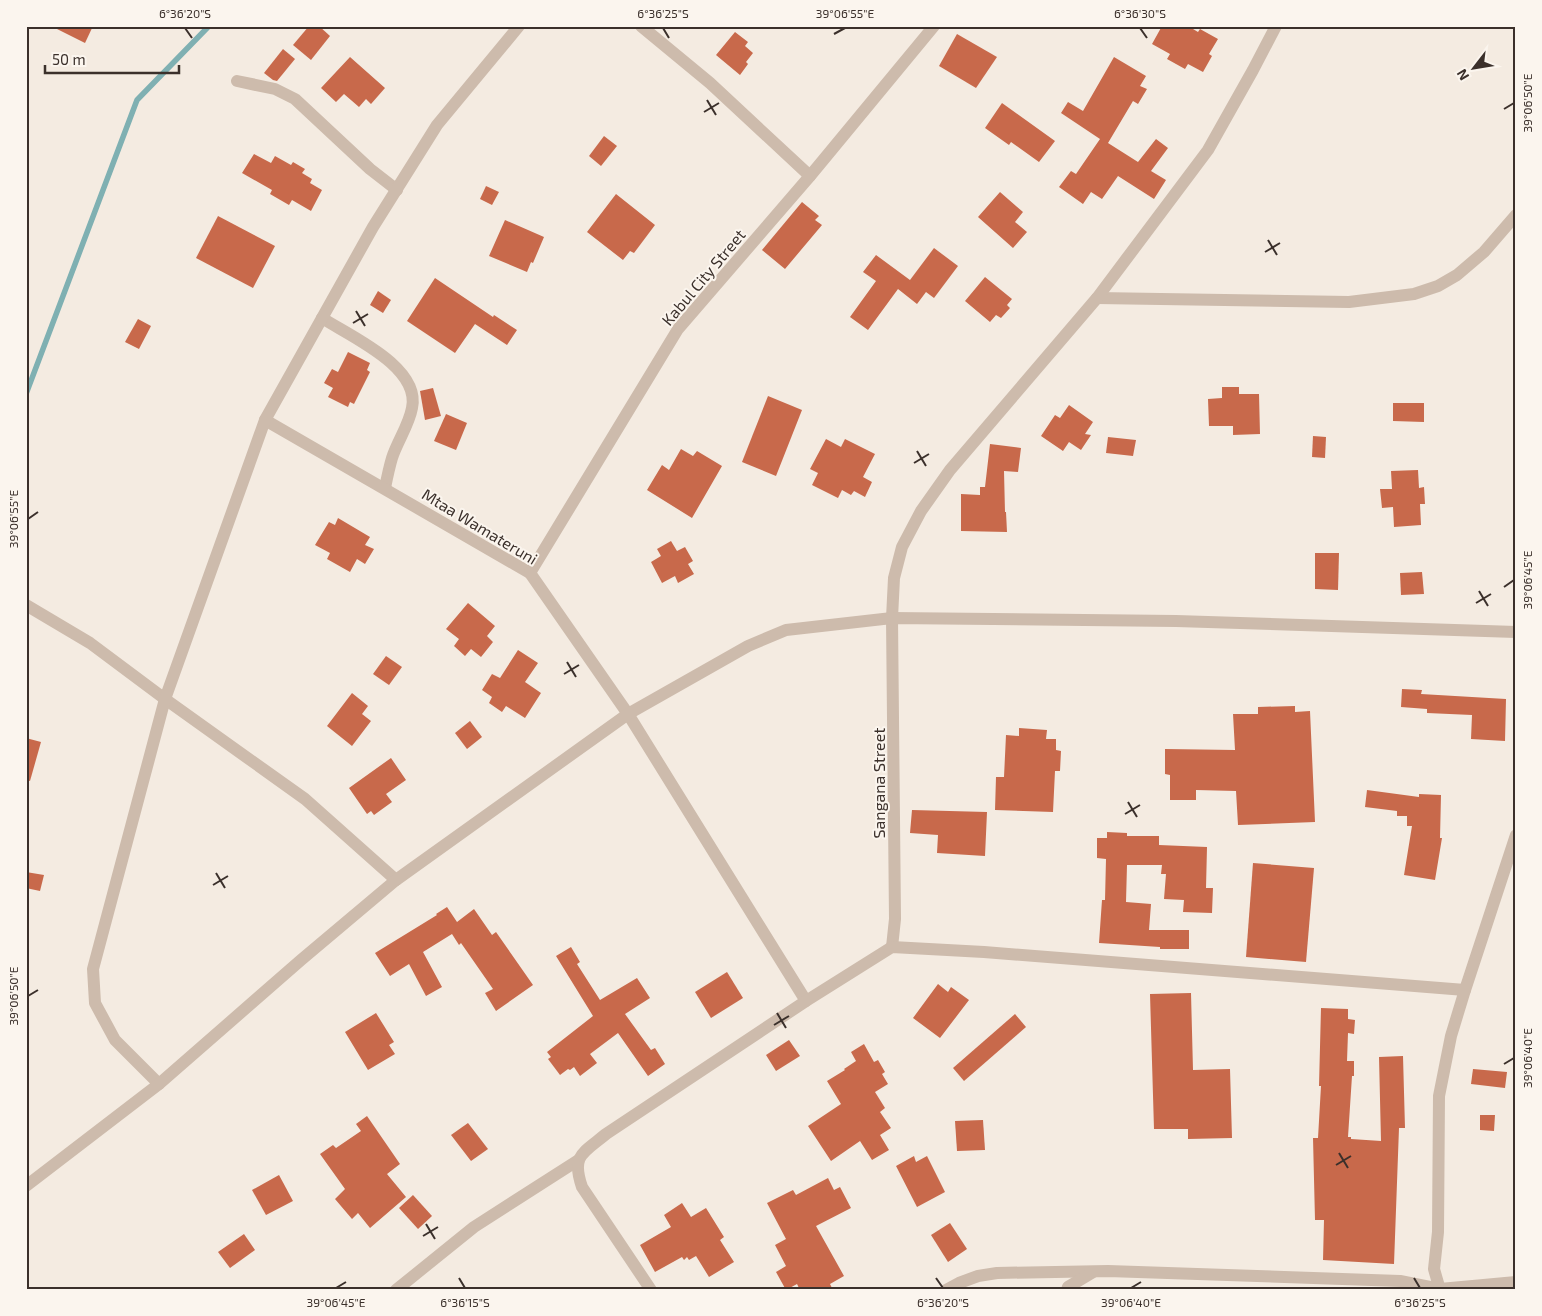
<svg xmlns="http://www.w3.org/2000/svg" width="1542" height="1316" font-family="'Exo 2',sans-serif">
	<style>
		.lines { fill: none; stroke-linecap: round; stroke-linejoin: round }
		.stream { stroke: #7fb0b2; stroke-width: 5.5 }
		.building { fill: #c8694b }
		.minor { stroke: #cdbbac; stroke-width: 12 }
		.tertiary { stroke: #cdbbac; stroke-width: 12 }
		.ticks { fill: none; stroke: #3b302b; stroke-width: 2 }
		.labels { text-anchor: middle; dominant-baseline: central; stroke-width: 4; stroke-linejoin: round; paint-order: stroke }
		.street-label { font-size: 16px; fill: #3b302b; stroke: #fbf5ee }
		.neatline { fill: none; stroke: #3b302b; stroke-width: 2 }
		.ticks-label { font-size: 12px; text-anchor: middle; fill: #3b302b }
	</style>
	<rect width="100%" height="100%" fill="#f4ebe1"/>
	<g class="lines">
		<!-- stream -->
		<path class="stream" d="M26 394 137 100 209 26"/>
	</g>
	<!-- building -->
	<g class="building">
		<path d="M51 26H93L85 43Z"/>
		<path d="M309 26H319L330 36 311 60 293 45Z"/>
		<path d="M1162 26H1188L1198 32 1200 29 1218 39 1209 54 1212 56 1203 72 1188 64 1185 69 1167 59 1170 54 1152 44Z"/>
		<path d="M735 32 748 42 745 46 753 53 746 62 748 64 740 75 716 55Z"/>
		<path d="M957 34 997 57 976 88 939 66Z"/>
		<path d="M283 49 295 59 277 81 273 80 264 73Z"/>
		<path d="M350 57 385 88 371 104 366 99 359 107 344 94 336 102 321 88Z"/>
		<path d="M1114 57 1146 76 1140 86 1147 89 1138 104 1133 101 1108 143 1138 162 1156 139 1168 148 1151 171 1166 180 1154 199 1118 176 1102 199 1091 192 1083 204 1059 187 1071 171 1076 174 1100 139 1061 113 1068 102 1083 111Z"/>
		<path d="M1002 103 1055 141 1039 162 1011 142 1009 145 985 128Z"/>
		<path d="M604 136 617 146 601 166 589 156Z"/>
		<path d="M254 154 271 163 275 156 291 165 293 162 305 169 302 173 312 179 310 183 322 190 311 211 292 200 289 205 270 194 272 190 242 173Z"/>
		<path d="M486 186 499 192 492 205 480 199Z"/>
		<path d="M1000 192 1023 212 1015 222 1027 232 1013 248 978 217Z"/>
		<path d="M616 194 655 225 634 253 630 251 623 260 587 232Z"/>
		<path d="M802 202 819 216 815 220 822 225 785 269 762 250Z"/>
		<path d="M218 216 275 246 253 288 196 258Z"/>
		<path d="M505 220 544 237 533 263 531 262 527 272 489 256Z"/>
		<path d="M934 248 958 266 934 298 926 292 917 304 898 289 868 330 850 317 876 281 863 272 876 255 910 280Z"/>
		<path d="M985 277 1012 299 1007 305 1010 308 1001 318 996 315 990 322 965 301Z"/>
		<path d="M435 278 493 317 494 315 517 330 507 345 475 324 455 353 407 321Z"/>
		<path d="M378 291 391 300 383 313 370 305Z"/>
		<path d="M138 319 151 326 139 349 125 342Z"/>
		<path d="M348 352 370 363 367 370 370 372 354 404 350 402 348 407 328 397 333 388 324 383 332 369 338 372Z"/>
		<path d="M1222 387H1239V394H1259L1260 434 1233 435V426H1209L1208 399 1222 398Z"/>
		<path d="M433 388 441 416 425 420 420 391Z"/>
		<path d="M768 396 802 410 776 476 742 462Z"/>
		<path d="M1393 403H1424V422L1393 421Z"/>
		<path d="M1069 405 1093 422 1085 434 1091 435 1081 450 1069 442 1063 451 1041 436 1055 415 1060 418Z"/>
		<path d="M446 414 467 423 456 450 434 441Z"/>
		<path d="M1313 436 1326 437 1325 458 1312 457Z"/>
		<path d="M1108 437 1136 440 1133 456 1106 453Z"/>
		<path d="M826 439 841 447 845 439 875 454 863 477 872 482 865 497 854 491 851 495 842 490 838 498 812 485 818 473 810 469Z"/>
		<path d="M990 444 1021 448 1018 472 1004 471 1005 512H1006L1007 532 961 531V494L980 495V487H985Z"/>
		<path d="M681 449 693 456 697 451 722 466 692 518 647 490 662 465 669 470Z"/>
		<path d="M1418 470 1419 488 1424 487 1425 504H1420L1421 525 1394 527 1393 507 1382 508 1380 489H1392L1391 471Z"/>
		<path d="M338 518 370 537 365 545 374 549 365 564 357 559 350 572 327 559 330 553 315 545 329 522 335 525Z"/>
		<path d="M671 541 677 551 685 547 693 561 688 564 694 574 678 583 675 576 662 583 651 562 661 556 657 549Z"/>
		<path d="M1315 553H1339L1338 590 1315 589Z"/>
		<path d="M1422 572 1424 594 1401 595 1400 573Z"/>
		<path d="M468 603 495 626 487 636 493 642 481 657 471 649 465 656 454 646 459 639 446 629Z"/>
		<path d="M518 650 538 663 525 682 541 693 525 718 506 706 502 712 489 703 492 697 482 690 492 674 500 678Z"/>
		<path d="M386 656 402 667 389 685 373 674Z"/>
		<path d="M1402 689 1422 690 1421 694 1506 699 1505 741 1471 739 1472 715 1427 713V709L1401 707Z"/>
		<path d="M352 693 368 706 362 714 371 721 352 746 327 726Z"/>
		<path d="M1295 706V712L1310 711 1315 822 1238 825 1236 791 1196 790V800H1170V775L1165 774V749L1235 750 1233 714H1258V707Z"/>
		<path d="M470 721 482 737 467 749 455 733Z"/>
		<path d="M1019 728 1047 730 1046 739H1056V750L1061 751 1060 771H1055L1053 812 995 810 996 777H1004L1006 735 1019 736Z"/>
		<path d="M26 738 41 742 30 781 26 780Z"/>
		<path d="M391 758 406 780 386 794 392 802 374 815 371 811 367 814 349 788Z"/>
		<path d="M1367 790 1419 797V794L1441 795 1440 838H1442L1435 880 1404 875 1412 826H1407V816H1397V811L1365 807Z"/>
		<path d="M912 810 987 812 985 856 937 853 938 835 910 833Z"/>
		<path d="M1107 832 1127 833V836H1159V845L1207 847 1206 888H1213L1212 913 1183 912 1184 900 1164 899 1166 874H1161L1162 865H1127L1126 902 1151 904 1149 930H1189V949H1160V947L1099 943 1102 900H1105L1106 859 1097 858V838H1107Z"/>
		<path d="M1253 863 1314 868 1306 962 1246 957Z"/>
		<path d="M26 872 44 875 40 891 26 888Z"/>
		<path d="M447 907 457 922 474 909 492 935 496 932 533 985 496 1011 485 993 493 989 461 943 459 945 452 934 423 952 442 987 426 996 409 964 390 976 375 953 437 915 436 914Z"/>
		<path d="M571 947 580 962 577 964 600 1000 637 978 650 998 625 1014 651 1050 655 1048 665 1064 648 1076 618 1033 590 1054 597 1063 580 1076 574 1067 570 1070 568 1069 560 1075 548 1059 551 1057 547 1052 593 1016 556 956Z"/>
		<path d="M727 972 743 998 711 1018 695 992Z"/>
		<path d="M938 984 948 992 951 987 969 1000 940 1038 913 1018Z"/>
		<path d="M1191 993 1193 1070 1230 1069 1232 1138 1188 1139V1129H1154L1150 994Z"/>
		<path d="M1321 1008 1348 1009V1019L1355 1020 1354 1034 1348 1033 1347 1061H1354V1076H1352L1348 1137H1351V1139L1381 1141 1379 1057 1403 1056 1405 1128H1399L1394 1264 1323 1260 1324 1220H1315L1313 1138H1318L1321 1086H1319Z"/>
		<path d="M376 1013 394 1042 389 1045 395 1054 368 1070 345 1032Z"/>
		<path d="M1015 1014 1026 1027 964 1081 953 1068Z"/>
		<path d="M789 1040 800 1056 776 1071 766 1055Z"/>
		<path d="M864 1044 874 1062 878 1060 885 1072 882 1074 888 1084 875 1092 885 1108 880 1112 891 1128 880 1135 889 1150 872 1160 860 1141 831 1161 808 1126 841 1104 827 1081 845 1070 844 1069 856 1061 851 1052Z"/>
		<path d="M1473 1069 1507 1072 1505 1088 1471 1084Z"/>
		<path d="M1480 1115H1495L1494 1131 1480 1130Z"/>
		<path d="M367 1116 400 1164 387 1174 406 1197 370 1228 358 1213 352 1219 335 1199 345 1189 320 1154 333 1145 336 1148 361 1131 356 1124Z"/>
		<path d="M983 1120 985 1150 957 1151 955 1121Z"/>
		<path d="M468 1123 488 1149 471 1161 451 1135Z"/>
		<path d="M914 1156 916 1162 927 1156 945 1192 917 1207 896 1166Z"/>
		<path d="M279 1175 293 1201 266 1215 252 1190Z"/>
		<path d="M828 1178 834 1190 840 1187 851 1208 816 1226 844 1276 830 1284 833 1290H800L797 1284 786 1290 776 1272 786 1266 775 1245 786 1239 767 1203 793 1190 796 1195Z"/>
		<path d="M413 1195 432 1216 418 1229 399 1208Z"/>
		<path d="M682 1203 691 1217 706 1208 724 1237 720 1240 734 1262 709 1277 696 1256 689 1260 687 1257 684 1260 682 1257 655 1272 640 1245 671 1227 664 1215Z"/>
		<path d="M950 1223 967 1249 948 1262 931 1235Z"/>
		<path d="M244 1234 255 1250 230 1268 218 1252Z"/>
	</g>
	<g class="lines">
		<!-- minor -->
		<g class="minor">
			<path d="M641 26 710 83 810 176"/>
			<path d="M237 81 275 89 295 99 370 169 397 190"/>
			<path d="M1097 298 1349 302 1414 294 1438 286 1457 275 1484 252 1516 215"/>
			<path d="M322 318C350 336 421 367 412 408 409 425 397 442 392 458 389 468 387 478 385 488"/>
			<path d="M265 420 530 573 628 714 806 1001"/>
			<path d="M530 573 678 329 810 176 934 26"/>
			<path d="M26 605 90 643 165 699 305 799 396 880"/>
			<path d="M892 947 895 919 892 618 894 578 902 547 921 511 950 470 1097 298 1208 150 1253 70 1276 26"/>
			<path d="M159 1084 115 1040 95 1003 93 969 165 699 265 420 373 227 437 125 519 26"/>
			<path d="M396 1290 474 1227 577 1161"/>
			<path d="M651 1290 582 1187C571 1155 583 1153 606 1134L806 1001 892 947 984 952 1465 990"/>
			<path d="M946 1290 959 1283 978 1276 997 1273 1108 1271 1400 1281 1440 1289 1516 1282"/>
			<path d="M1067 1290 1068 1287 1093 1272"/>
			<path d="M1440 1290 1434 1269 1438 1232 1439 1096 1451 1036 1465 990 1516 835"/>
		</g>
		<!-- tertiary -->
		<path class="tertiary" d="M26 1186 159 1084 301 960 396 880 628 714 748 646 786 630 892 618 1176 621 1516 632"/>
	</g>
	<!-- ticks -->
	<path class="ticks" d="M185 28 192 38M663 28 669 38M1140 28 1147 38M834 34 845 28M707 100 716 115M1504 109 1514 103M704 112 719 103M1268 240 1277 255M1265 252 1280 243M356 311 365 326M353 323 368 314M917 451 926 466M914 463 929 454M28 519 38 512M1504 587 1514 580M1479 591 1488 606M1476 603 1491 594M567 662 576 677M564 674 579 665M1128 802 1137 817M1125 814 1140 805M216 873 225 888M213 885 228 876M28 996 38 990M777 1013 786 1028M774 1025 789 1016M1504 1064 1514 1058M1339 1153 1348 1168M1336 1165 1351 1156M426 1224 435 1239M423 1236 438 1227M459 1278 465 1288M936 1278 943 1288M1414 1278 1420 1288M336 1288 346 1282M1131 1288 1141 1282"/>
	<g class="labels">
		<!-- street labels -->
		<g class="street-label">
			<text transform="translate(703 277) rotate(-50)">Kabul City Street</text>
			<text transform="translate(480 526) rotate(31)">Mtaa Wamateruni</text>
			<text transform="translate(878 783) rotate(-90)">Sangana Street</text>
		</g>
	</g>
	<!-- border -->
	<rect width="1542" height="1316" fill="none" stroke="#fbf5ee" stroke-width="55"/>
	<!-- north arrow -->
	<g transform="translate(1474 68) rotate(239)" stroke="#fbf5ee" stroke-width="4" paint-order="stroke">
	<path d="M0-4L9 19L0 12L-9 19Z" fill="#3b302b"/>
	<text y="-8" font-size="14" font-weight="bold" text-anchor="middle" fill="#3b302b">N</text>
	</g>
	<!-- scale -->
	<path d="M45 65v8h134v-8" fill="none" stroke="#3b302b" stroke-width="2.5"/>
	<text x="52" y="65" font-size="15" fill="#3b302b" stroke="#fbf5ee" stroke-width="4" paint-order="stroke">50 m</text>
	<rect x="28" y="28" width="1486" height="1260" class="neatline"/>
	<g class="ticks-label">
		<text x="185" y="18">6°36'20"S</text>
		<text x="663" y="18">6°36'25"S</text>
		<text x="845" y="18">39°06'55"E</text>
		<text x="1140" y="18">6°36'30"S</text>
		<text transform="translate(1528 103) rotate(-90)" y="4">39°06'50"E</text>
		<text transform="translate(14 519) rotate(-90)" y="4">39°06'55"E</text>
		<text transform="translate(1528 580) rotate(-90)" y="4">39°06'45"E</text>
		<text transform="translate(14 996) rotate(-90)" y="4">39°06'50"E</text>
		<text transform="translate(1528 1058) rotate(-90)" y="4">39°06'40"E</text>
		<text x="336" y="1307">39°06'45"E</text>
		<text x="465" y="1307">6°36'15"S</text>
		<text x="943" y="1307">6°36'20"S</text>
		<text x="1131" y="1307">39°06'40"E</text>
		<text x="1420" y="1307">6°36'25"S</text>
	</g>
</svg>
